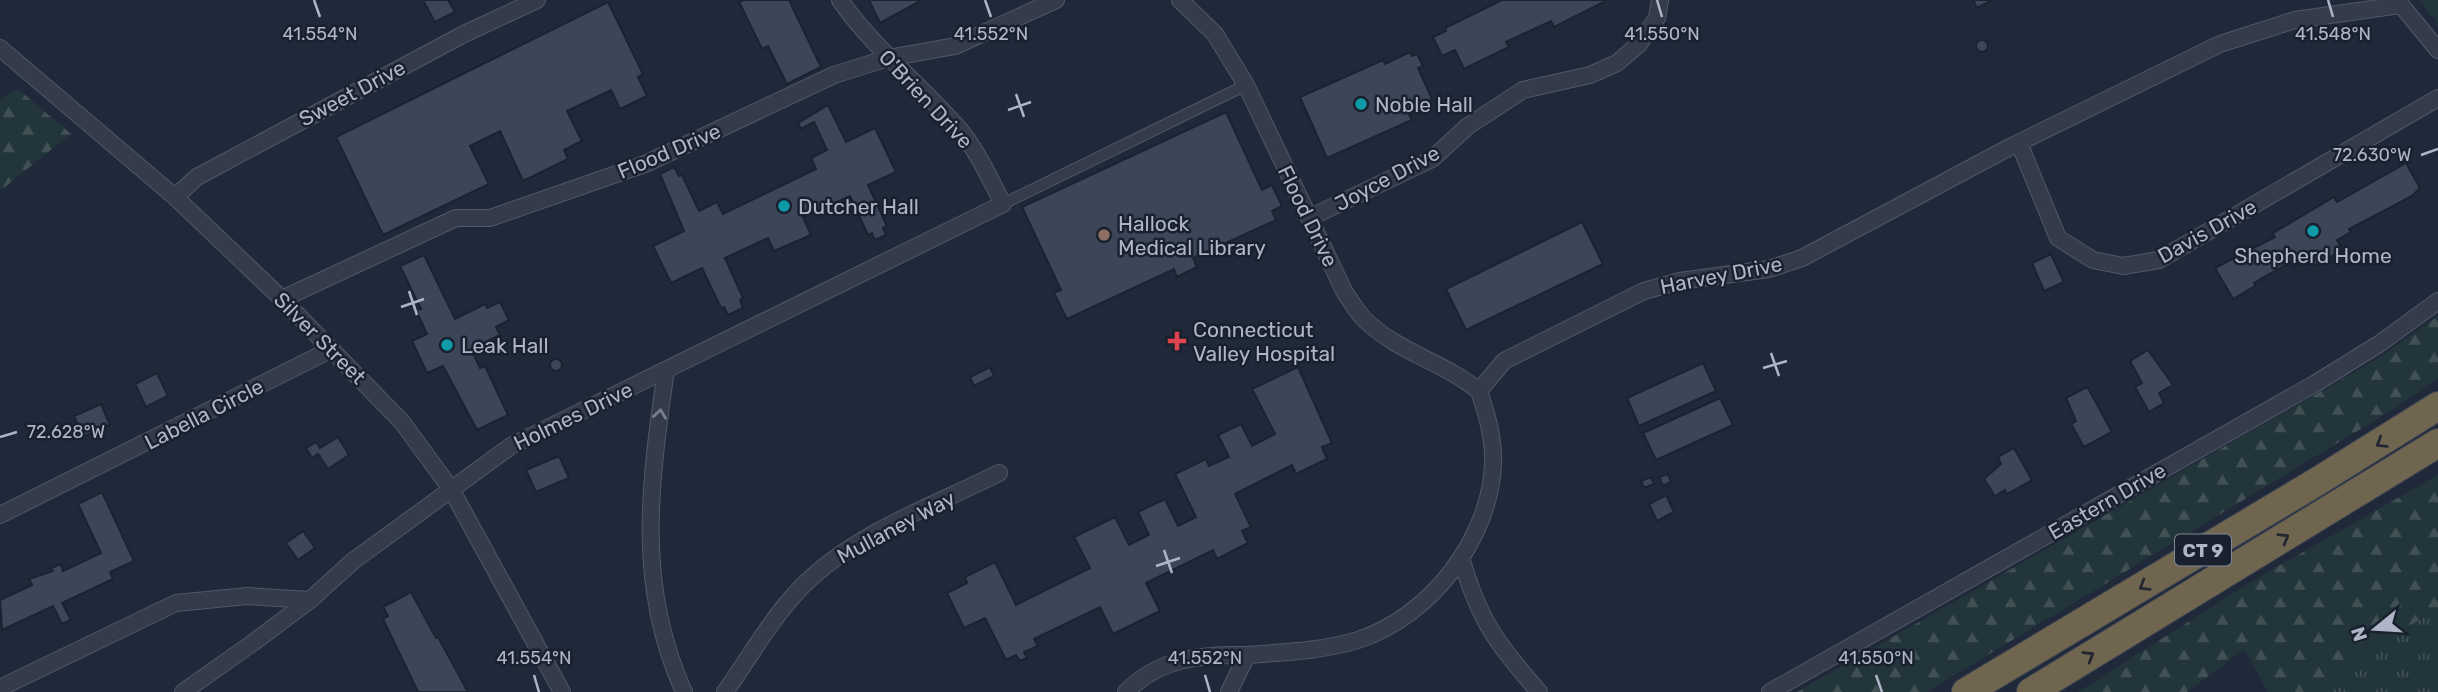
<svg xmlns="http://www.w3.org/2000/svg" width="2438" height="692" font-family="Rubik,sans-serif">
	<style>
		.grass { fill: url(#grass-tufts) }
		.forest { fill: url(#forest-firs) }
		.building { fill: #3c4659; stroke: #1b2230; stroke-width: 2 }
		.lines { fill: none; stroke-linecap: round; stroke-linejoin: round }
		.pedestrian-casing { stroke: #515867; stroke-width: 12 }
		.minor-casing { stroke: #515867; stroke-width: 18 }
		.motorway-casing { stroke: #3e4554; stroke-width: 30 }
		.pedestrian { stroke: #343b4a; stroke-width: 10 }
		.minor { stroke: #343b4a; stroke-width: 16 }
		.motorway { stroke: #706650; stroke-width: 28 }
		.oneway { stroke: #777e8e }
		.oneway2 { stroke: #222731 }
		.ticks { fill: none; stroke: #aeb5c6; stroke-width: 2.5 }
		.culture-dot { fill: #0f9aa8; stroke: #19202e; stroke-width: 2.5 }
		.education-dot { fill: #8d6e63; stroke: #19202e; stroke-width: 2.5 }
		.health-dot { fill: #e0444e; stroke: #19202e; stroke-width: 2.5 }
		.labels { text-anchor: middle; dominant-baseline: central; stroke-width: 5; stroke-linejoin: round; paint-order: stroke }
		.shield { fill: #19202e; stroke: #818898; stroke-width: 2 }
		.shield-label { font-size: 19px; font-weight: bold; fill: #aeb5c6 }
		.street-label { font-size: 21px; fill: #aeb5c6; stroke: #19202e }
		.poi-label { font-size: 21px; fill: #aeb5c6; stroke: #19202e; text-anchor: start }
		.ticks-label { font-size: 18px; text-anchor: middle; fill: #aeb5c6; stroke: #19202e; stroke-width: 5; stroke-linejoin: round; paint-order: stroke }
	</style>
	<defs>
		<pattern id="grass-tufts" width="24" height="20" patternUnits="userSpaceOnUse" patternTransform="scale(1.75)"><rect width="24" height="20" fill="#22353a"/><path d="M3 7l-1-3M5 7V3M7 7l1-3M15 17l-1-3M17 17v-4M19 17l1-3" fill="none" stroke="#405055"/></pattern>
		<pattern id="forest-firs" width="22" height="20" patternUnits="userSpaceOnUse" patternTransform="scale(1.75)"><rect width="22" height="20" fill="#22353a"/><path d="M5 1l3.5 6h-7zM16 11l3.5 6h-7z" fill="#405055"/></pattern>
	</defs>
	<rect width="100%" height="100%" fill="#202939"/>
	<!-- grass -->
	<g class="grass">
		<path d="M2419 0H2438V24Z"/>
		<path d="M2438 608V692H2324L2326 683 2339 670Z"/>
	</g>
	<!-- forest -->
	<g class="forest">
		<path d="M18 89 71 134 0 191V99Z"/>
		<path d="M2438 316V379L2397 407 1927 692H1797L2377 359Z"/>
		<path d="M2438 475V608L2339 670 2327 682 2324 692H2268L2244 649 2187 692H2078L2254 580Z"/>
	</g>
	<!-- building -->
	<g class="building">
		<path d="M423 0H448L455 12 435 22Z"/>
		<path d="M743 0H789L821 67 787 84 768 46 762 49 739 2Z"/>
		<path d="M869 0H922L880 23Z"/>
		<path d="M1502 0H1603L1604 2 1554 27 1551 21 1506 42 1509 47 1464 69 1455 50 1442 56 1433 37 1446 31 1445 28Z"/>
		<path d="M1973 0H1992L1977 8Z"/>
		<path d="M608 2 643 74 638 77 647 96 620 109 611 90 567 111 582 141 564 150 568 159 523 181 500 131 470 146 489 184 383 235 336 137Z"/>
		<circle cx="1982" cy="46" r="6"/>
		<path d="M1410 52 1412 56 1417 54 1423 66 1418 68 1432 99 1407 110 1412 120 1327 158 1300 97 1383 60 1385 64Z"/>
		<path d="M828 105 846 142 875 128 896 172 868 185 887 226 883 228 886 235 875 240 872 233 868 235 850 196 803 217 811 235 774 251 768 238 725 258 743 298 740 300 743 308 728 315 724 307 721 308 702 268 671 283 653 246 684 231 660 174 674 167 679 176 682 175 699 211 717 202 723 214 816 169 811 158 827 150 814 122 801 129 798 123Z"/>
		<path d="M1226 112 1262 190 1272 185 1282 206 1272 211 1276 220 1193 258 1197 267 1177 277 1174 269 1067 319 1054 293 1061 290 1022 207Z"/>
		<path d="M2406 163 2420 188 2412 196 2349 229 2351 232 2337 240 2343 250 2314 266 2310 258 2295 267 2292 261 2254 283 2255 286 2233 299 2215 268 2275 237 2273 233 2334 197 2337 202Z"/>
		<path d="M1582 222 1603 264 1466 330 1446 289Z"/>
		<path d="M2051 254 2064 282 2044 291 2032 263Z"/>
		<path d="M424 255 455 319 485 304 487 308 500 302 509 320 496 327 500 335 471 349 480 368 485 366 508 415 477 430 443 366 427 373 412 341 427 334 416 310 421 309 400 266Z"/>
		<path d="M2148 350 2173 385 2159 393 2164 403 2149 412 2135 387 2142 383 2130 361Z"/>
		<circle cx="556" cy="365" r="6"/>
		<path d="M1703 363 1716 391 1639 426 1627 398Z"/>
		<path d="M990 367 994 376 974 386 970 377Z"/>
		<path d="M1298 367 1332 443 1322 447 1327 459 1296 474 1292 465 1235 494 1251 527 1242 531 1248 543 1217 559 1213 550 1146 583 1160 611 1113 634 1100 607 1034 639 1038 646 1024 652 1027 658 1020 661 1016 655 1006 660 985 618 964 628 947 593 967 583 965 577 995 562 1016 605 1090 568 1074 537 1115 517 1129 545 1149 535 1138 512 1165 499 1178 526 1196 517 1175 474 1206 459 1209 466 1229 457 1218 435 1241 424 1252 446 1275 434 1252 389Z"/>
		<path d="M157 373 168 396 146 407 135 384Z"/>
		<path d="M2085 388H2088L2112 432 2084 447 2071 424 2076 421 2066 398Z"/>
		<path d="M1720 398 1733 425 1656 460 1643 433Z"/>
		<path d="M101 404 110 425 83 437 74 416Z"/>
		<path d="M338 437 349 455 328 469 318 454 312 458 306 448 316 442 320 448Z"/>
		<path d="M2014 448 2032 480 2007 494 2005 490 1995 496 1984 479 2001 464 1998 457Z"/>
		<path d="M559 456 569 478 536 492 526 470Z"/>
		<path d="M1668 474 1671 482 1663 486 1659 477Z"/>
		<path d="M1651 477 1654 484 1644 488 1641 481Z"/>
		<path d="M102 492 134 561 110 572 113 579 62 603 71 620 62 624 53 606 2 630 0 600 32 585 29 579 53 571 51 568 61 564 63 571 101 553 78 504Z"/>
		<path d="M1666 495 1674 512 1657 521 1649 504Z"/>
		<path d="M303 531 315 548 298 560 286 543Z"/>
		<path d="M411 592 436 638 438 637 468 692H418L383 619 388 616 383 607Z"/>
	</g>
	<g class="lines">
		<defs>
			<path id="pedestrian" d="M1003 204 1246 85"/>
			<g id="minor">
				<path d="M1180 0 1215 34 1246 85 1345 293C1351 301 1357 312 1364 319 1397 352 1444 362 1479 391"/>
				<path d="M2397 0 2438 50"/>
				<path d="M0 48 175 197 282 299 402 422 451 489 562 692"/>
				<path d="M2019 143 2058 238 2093 260 2123 266 2159 260 2438 98"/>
				<path d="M175 197 197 177 464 34 537 0"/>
				<path d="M1309 218 1432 159 1468 126 1523 90 1590 75 1617 63 1639 44 1657 18 1660 0"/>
				<path d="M282 299 456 218H490L645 164 834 75 888 58 955 46 1056 0"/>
				<path d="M666 370C650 483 635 584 684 692"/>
				<path d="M0 515 332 349"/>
				<path d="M1462 561C1480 622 1498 645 1539 692"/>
				<path d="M0 688 176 603 247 596 310 600"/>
				<path d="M183 692 254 642 310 600 353 561 511 446 1003 204C990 179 978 152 960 130 921 85 874 49 840 0"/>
				<path d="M725 692C752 654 777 608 812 577 864 530 937 504 999 473"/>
				<path d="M1126 692C1159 658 1202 654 1247 655"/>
				<path d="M1229 692 1247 655C1285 652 1322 651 1358 640 1430 617 1490 539 1493 464 1494 438 1487 415 1479 391L1504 361 1644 291 1680 281 1769 269 1802 258 2010 147 2220 44 2295 20 2400 5"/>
				<path d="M1770 692 2316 383 2379 344 2438 301"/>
			</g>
			<g id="motorway">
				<path d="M1966 692 2318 481 2438 406"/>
				<path d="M2031 692 2438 443"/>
			</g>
		</defs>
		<!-- pedestrian casing -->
		<use href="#pedestrian" class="pedestrian-casing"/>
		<!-- minor casing -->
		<use href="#minor" class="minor-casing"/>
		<!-- motorway casing -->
		<use href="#motorway" class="motorway-casing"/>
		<!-- pedestrian -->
		<use href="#pedestrian" class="pedestrian"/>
		<!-- minor -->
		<use href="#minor" class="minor"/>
		<!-- motorway -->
		<use href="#motorway" class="motorway"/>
	</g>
	<!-- one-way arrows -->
	<defs><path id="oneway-chevron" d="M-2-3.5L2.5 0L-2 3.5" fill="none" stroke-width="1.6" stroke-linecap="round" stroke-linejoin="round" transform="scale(1.75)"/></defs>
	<use class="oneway" href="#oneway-chevron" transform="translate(660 414) rotate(-82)"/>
	<g class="oneway2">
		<use href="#oneway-chevron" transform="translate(2381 443) rotate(148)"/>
		<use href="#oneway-chevron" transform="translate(2284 538) rotate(-31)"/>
		<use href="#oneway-chevron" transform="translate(2144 586) rotate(149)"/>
		<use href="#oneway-chevron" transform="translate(2089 656) rotate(-31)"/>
	</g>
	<!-- ticks -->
	<path class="ticks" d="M314 0 320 17M985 0 991 17M1657 0 1662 17M2328 0 2333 17M1016 94 1024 117M1008 110 1031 102M2421 155 2438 149M409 291 417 315M401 307 424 299M1771 353 1779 376M1763 368 1787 361M0 437 17 432M1164 550 1172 573M1156 566 1180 558M534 675 539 692M1205 675 1210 692M1876 675 1882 692"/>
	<!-- markers -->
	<g class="culture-dot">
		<circle cx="1361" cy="104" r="7"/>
		<circle cx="784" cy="206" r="7"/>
		<circle cx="2313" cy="231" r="7"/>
		<circle cx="447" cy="345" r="7"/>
	</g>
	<circle class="education-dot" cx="1104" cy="235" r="7"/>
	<path class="health-dot" d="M1173.5 330.5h7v7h7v7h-7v7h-7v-7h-7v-7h7z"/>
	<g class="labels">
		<!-- shield labels -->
		<rect class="shield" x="2175" y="534.5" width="56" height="31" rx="5"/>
		<g class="shield-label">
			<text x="2203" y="550">CT 9</text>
		</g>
		<!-- street labels -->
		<g class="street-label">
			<text transform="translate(352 93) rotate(-28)">Sweet Drive</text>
			<text transform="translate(926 99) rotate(47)">O'Brien Drive</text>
			<text transform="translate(669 151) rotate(-23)">Flood Drive</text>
			<text transform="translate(1387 178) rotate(-28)">Joyce Drive</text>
			<text transform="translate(1308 216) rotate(64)">Flood Drive</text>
			<text transform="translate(2207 231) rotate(-29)">Davis Drive</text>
			<text transform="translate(1721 275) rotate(-11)">Harvey Drive</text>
			<text transform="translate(320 338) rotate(45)">Silver Street</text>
			<text transform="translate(204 414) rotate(-27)">Labella Circle</text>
			<text transform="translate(573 416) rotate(-26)">Holmes Drive</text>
			<text transform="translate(2107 501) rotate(-30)">Eastern Drive</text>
			<text transform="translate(896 527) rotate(-28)">Mullaney Way</text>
		</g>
		<!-- poi labels -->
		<g class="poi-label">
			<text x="1375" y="104">Noble Hall</text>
			<text x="798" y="206">Dutcher Hall</text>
			<text x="1118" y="223">Hallock<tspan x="1118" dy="24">Medical Library</tspan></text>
			<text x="2313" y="255" text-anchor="middle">Shepherd Home</text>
			<text x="1193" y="329">Connecticut<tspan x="1193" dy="24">Valley Hospital</tspan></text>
			<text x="461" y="345">Leak Hall</text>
		</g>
	</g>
	<g class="ticks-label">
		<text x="320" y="40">41.554°N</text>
		<text x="991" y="40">41.552°N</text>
		<text x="1662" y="40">41.550°N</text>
		<text x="2333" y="40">41.548°N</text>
		<text x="2372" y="161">72.630°W</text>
		<text x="66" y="438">72.628°W</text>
		<text x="534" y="664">41.554°N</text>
		<text x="1205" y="664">41.552°N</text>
		<text x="1876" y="664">41.550°N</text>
	</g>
	<!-- north arrow -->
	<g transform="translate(2375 629) rotate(252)" stroke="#19202e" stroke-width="5" paint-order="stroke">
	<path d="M0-5L12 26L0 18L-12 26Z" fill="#aeb5c6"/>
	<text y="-10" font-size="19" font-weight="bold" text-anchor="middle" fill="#aeb5c6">N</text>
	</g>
</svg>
